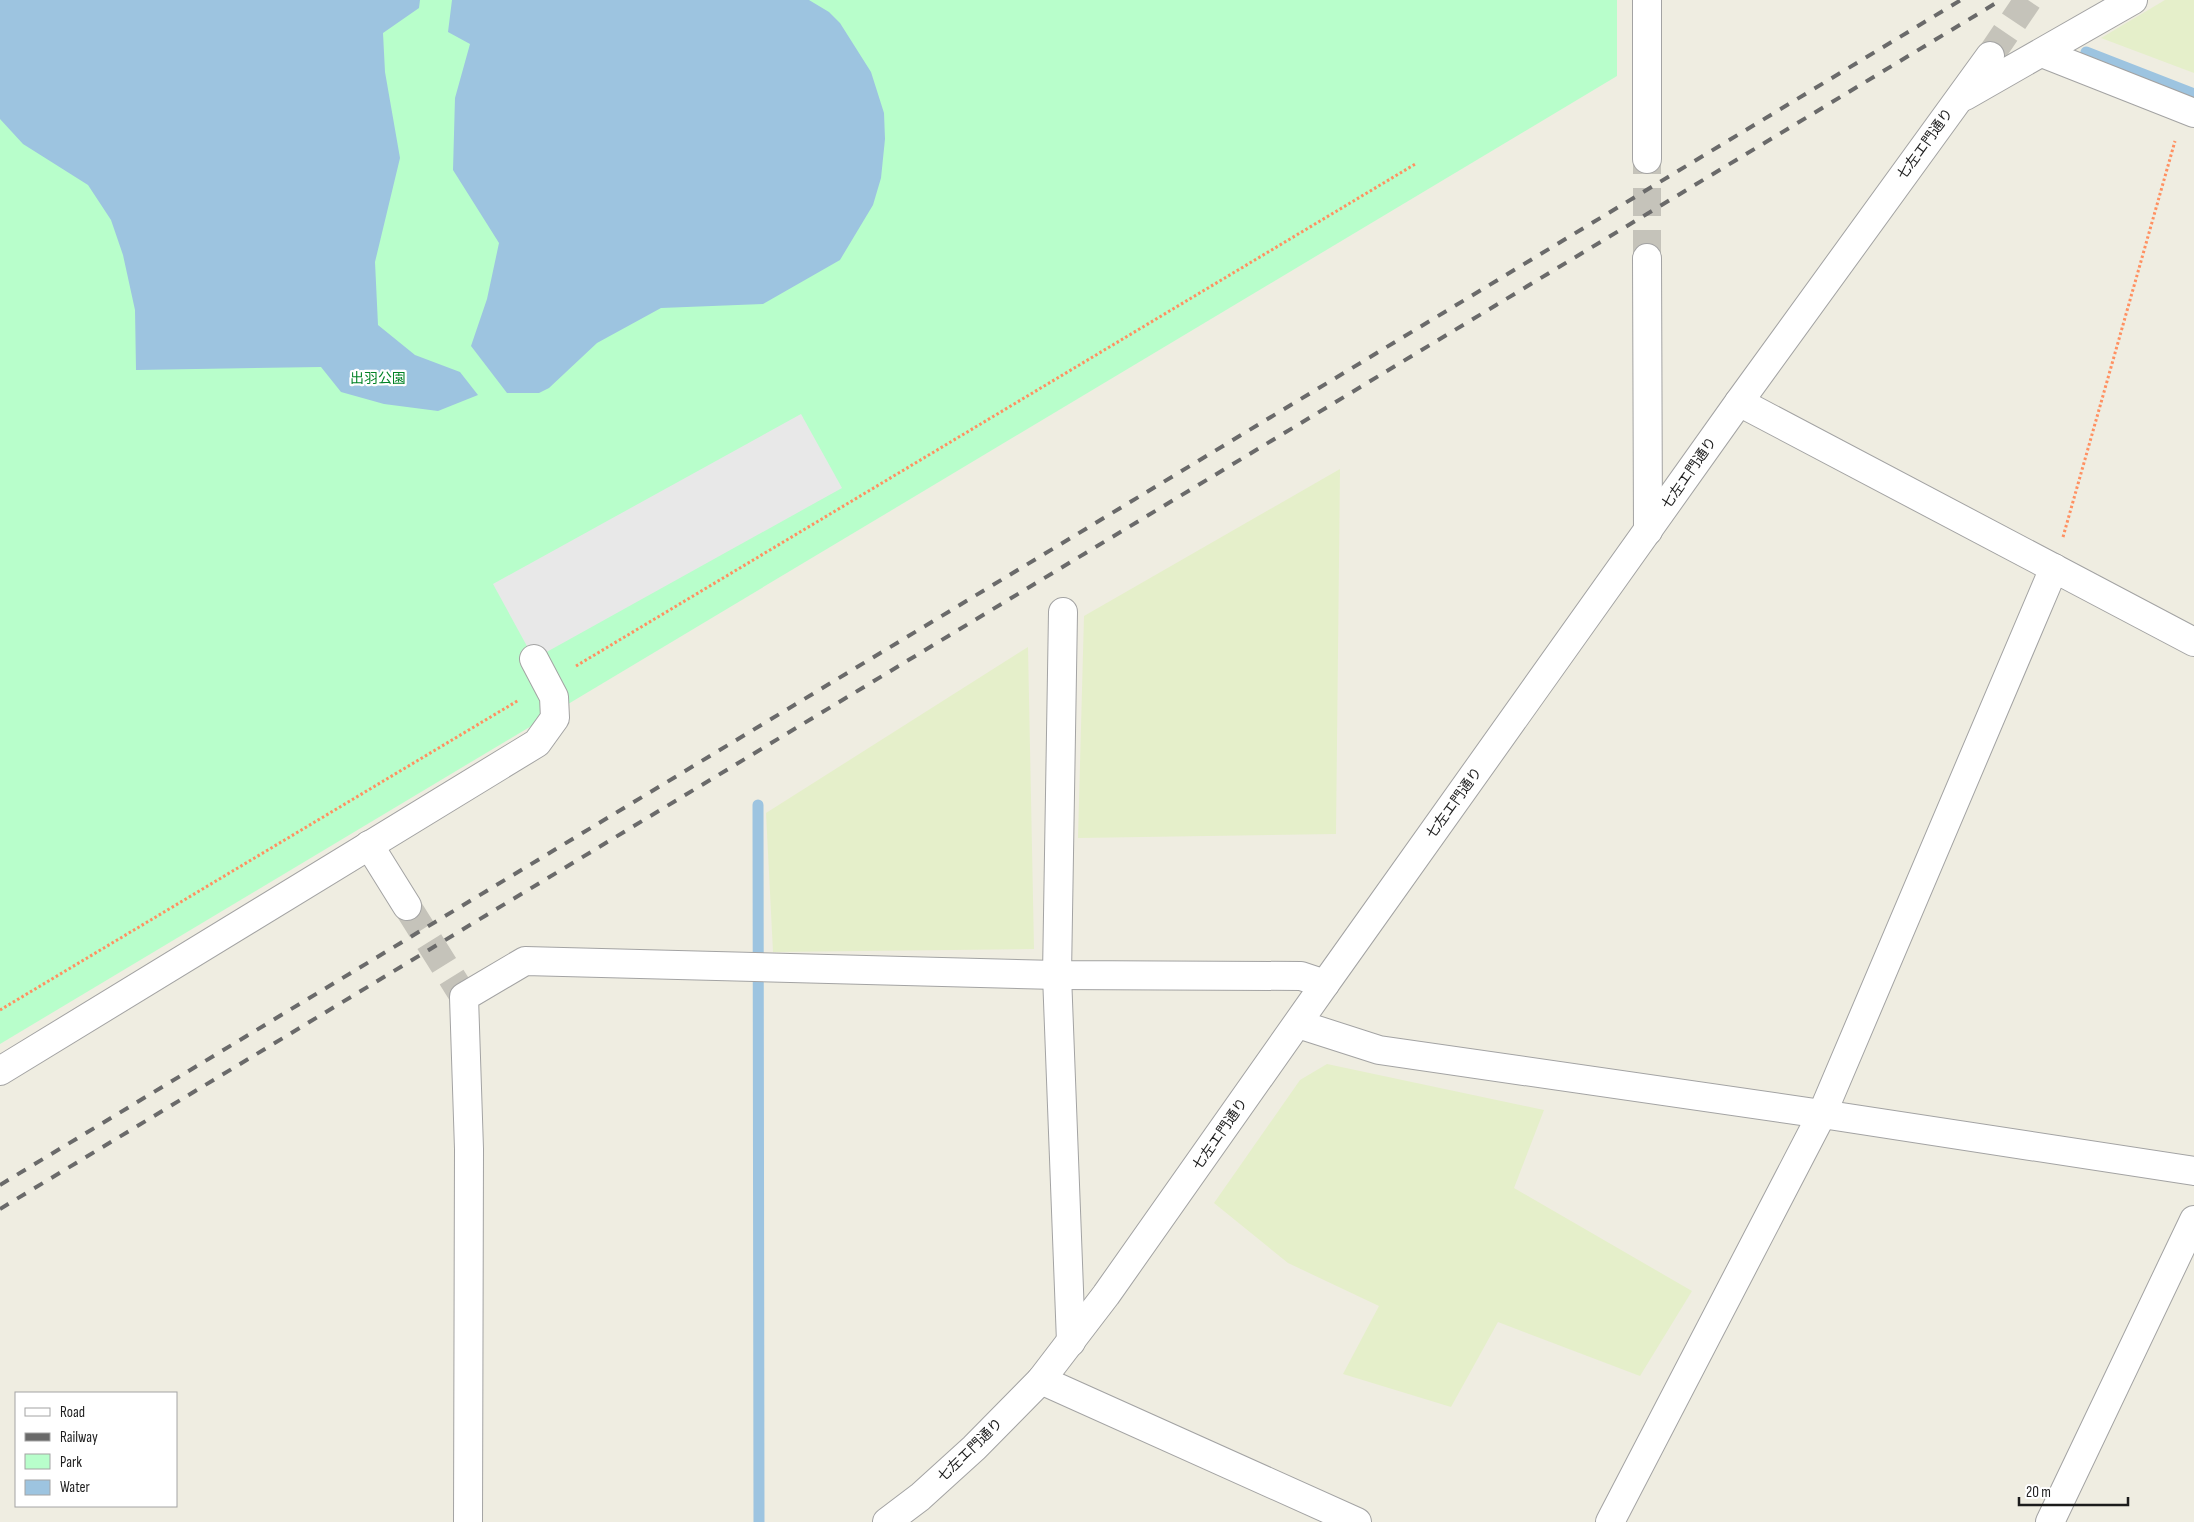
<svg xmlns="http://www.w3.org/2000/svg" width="2194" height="1522" font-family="'Sofia Sans Condensed','Noto Sans JP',sans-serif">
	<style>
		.farmland { fill: #e5efca }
		.park { fill: #b8fecb }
		.parking { fill: #e8e8e8 }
		.water { fill: #9dc4e0 }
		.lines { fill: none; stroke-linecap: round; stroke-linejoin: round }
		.stream { stroke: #9dc4e0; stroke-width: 11 }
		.minor-tunnel { stroke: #c5c3ba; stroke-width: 28; stroke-dasharray: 28 14; stroke-linecap: butt }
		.minor-casing { stroke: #a3a3a3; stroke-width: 30 }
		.path { stroke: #ff9061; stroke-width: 3; stroke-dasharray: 2.5 2.5; stroke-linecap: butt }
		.minor { stroke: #fff; stroke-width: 28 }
		.rail { stroke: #6a6a6a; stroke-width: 4; stroke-dasharray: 10 10; stroke-linecap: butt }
		.labels { text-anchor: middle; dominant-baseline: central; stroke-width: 4.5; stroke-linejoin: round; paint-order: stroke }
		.street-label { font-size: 14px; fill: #1c1c1c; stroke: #fff }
		.park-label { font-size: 14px; fill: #028226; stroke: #fff }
	</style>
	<rect width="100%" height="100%" fill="#efede1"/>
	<!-- farmland -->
	<g class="farmland">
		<path d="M2165 0H2194V73L2101 38Z"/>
		<path d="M1340 469 1336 834 1078 838 1084 616Z"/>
		<path d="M1028 647 1034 949 773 952 766 813Z"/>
		<path d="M1327 1064 1544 1110 1514 1188 1692 1291 1640 1376 1498 1322 1451 1407 1343 1374 1379 1306 1288 1263 1214 1203 1300 1080Z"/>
	</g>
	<!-- park -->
	<path class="park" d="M0 0H1617V76L0 1044Z"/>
	<!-- parking -->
	<path class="parking" d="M801 414 842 488 534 659 493 584Z"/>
	<!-- water -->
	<g class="water">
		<path d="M0 0H420L419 8 383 33 385 72 400 158 375 262 378 325 415 355 460 372 478 395 438 411 384 404 341 392 321 367 136 370 135 310 123 255 111 220 88 185 23 144 0 119Z"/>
		<path d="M452 0H809L829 12 840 23 871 72 884 113 885 139 881 178 873 205 840 260 763 304 661 308 597 343 549 388 539 393H507L471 346 487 299 499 243 453 170 455 98 470 44 448 32Z"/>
	</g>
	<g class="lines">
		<!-- stream -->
		<g class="stream">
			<path d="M2086 52 2194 94"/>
			<path d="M758 805 759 1522"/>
		</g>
		<!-- minor-tunnel -->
		<g class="minor-tunnel">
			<path d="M1990 56 2028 0"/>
			<path d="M1647 258V159"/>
			<path d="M407 906 464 997"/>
		</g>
		<defs>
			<g id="minor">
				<path d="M1647 0V159"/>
				<path d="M2042 53 2194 113"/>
				<path d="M1965 96 2133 0"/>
				<path d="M1647 258 1648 531"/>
				<path d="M1739 402 2194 642"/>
				<path d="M1063 612 1057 975 1071 1342"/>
				<path d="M369 845 407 906"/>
				<path d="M1298 1024 1379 1050 1822 1114 2194 1171"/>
				<path d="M0 1071 537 743 555 718 554 697 534 659"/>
				<path d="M1041 1380 1357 1522"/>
				<path d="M468 1522 469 1149 464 997 525 961 1057 975 1301 976 1325 984"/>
				<path d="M887 1522 920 1497 974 1448 1041 1380 1106 1295 1325 984 1739 402 1990 56"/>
				<path d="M1610 1522 1822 1114 2054 568"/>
				<path d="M2050 1522 2194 1220"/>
			</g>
		</defs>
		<!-- minor casing -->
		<use href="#minor" class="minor-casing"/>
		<!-- path -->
		<g class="path">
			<path d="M2063 537 2175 141"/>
			<path d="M576 666 1417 163"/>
			<path d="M0 1010 519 700"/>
		</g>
		<!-- minor -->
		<use href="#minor" class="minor"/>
		<!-- rail -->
		<g class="rail">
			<path d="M0 1185 1961 0"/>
			<path d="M0 1209 2001 0"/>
		</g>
	</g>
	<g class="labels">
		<!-- street labels -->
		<g class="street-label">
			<text transform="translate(1925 144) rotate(-54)">七左エ門通り</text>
			<text transform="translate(1689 473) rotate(-55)">七左エ門通り</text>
			<text transform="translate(1454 803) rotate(-54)">七左エ門通り</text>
			<text transform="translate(1220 1134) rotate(-55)">七左エ門通り</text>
			<text transform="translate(970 1450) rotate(-44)">七左エ門通り</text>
		</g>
		<!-- park labels -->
		<g class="park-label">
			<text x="378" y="378">出羽公園</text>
		</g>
	</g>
	<!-- legend -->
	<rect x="15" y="1392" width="162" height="115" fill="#ffffff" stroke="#a4a4a4"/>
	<rect x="25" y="1408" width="25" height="8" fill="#ffffff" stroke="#a4a4a4"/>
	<text x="60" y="1417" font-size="15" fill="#1c1c1c">Road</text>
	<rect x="25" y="1433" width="25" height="8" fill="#6a6a6a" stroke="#a4a4a4"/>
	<text x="60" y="1442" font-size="15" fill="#1c1c1c">Railway</text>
	<rect x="25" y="1454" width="25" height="15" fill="#b8fecb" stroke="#a4a4a4"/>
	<text x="60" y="1467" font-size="15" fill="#1c1c1c">Park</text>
	<rect x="25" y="1480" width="25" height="15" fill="#9dc4e0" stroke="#a4a4a4"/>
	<text x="60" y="1492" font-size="15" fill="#1c1c1c">Water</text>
	<!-- scale -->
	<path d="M2019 1497v8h109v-8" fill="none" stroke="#1c1c1c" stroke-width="2.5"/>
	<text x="2026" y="1497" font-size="15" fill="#1c1c1c" stroke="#ffffff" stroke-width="4" paint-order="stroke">20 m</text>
</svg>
